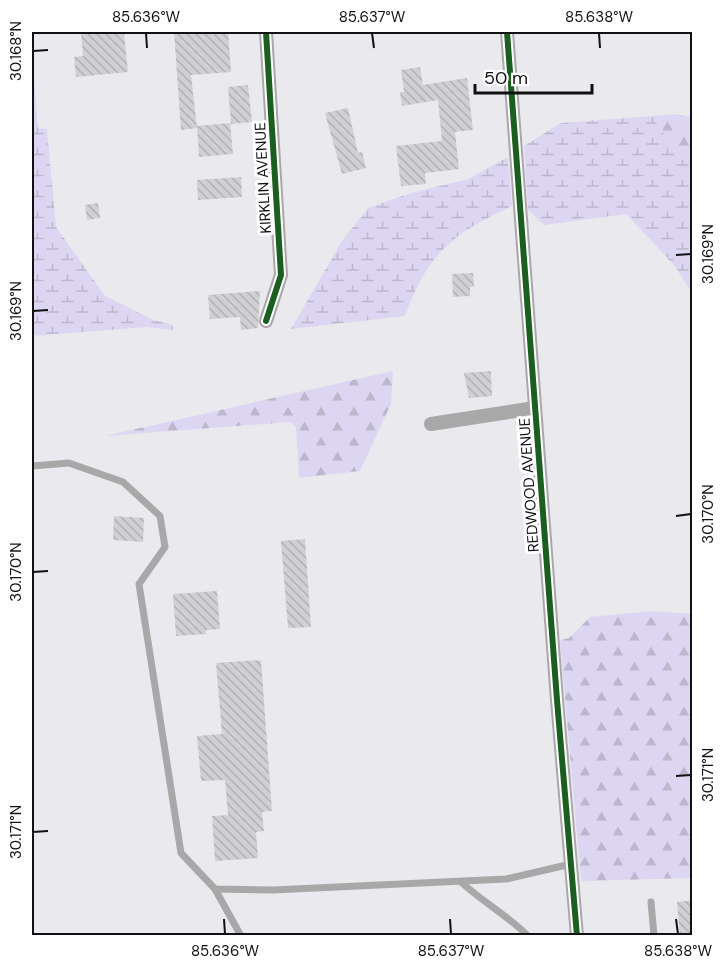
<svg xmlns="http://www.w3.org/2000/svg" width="724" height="967" font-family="'DM Sans',sans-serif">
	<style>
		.forest { fill: url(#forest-firs) }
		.wetland { fill: url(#wetland-marsh) }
		.building { fill: url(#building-back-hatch) }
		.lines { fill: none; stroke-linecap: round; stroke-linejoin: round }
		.lane { stroke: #a9a8a9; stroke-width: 7 }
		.street { stroke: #a9a8a9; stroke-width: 14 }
		.cycleway-casing { stroke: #fff; stroke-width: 10 }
		.cycleway { stroke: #1b5e20; stroke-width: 6 }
		.ticks { fill: none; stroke: #111012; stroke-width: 2 }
		.labels { text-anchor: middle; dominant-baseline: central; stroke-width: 6; stroke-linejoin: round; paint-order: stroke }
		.street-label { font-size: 15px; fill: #111012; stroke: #fff }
		.neatline { fill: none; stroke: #111012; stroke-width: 2 }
		.ticks-label { font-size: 15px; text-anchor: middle; fill: #111012 }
	</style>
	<defs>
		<pattern id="forest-firs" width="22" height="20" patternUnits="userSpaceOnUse" patternTransform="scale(1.5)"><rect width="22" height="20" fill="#ddd6f2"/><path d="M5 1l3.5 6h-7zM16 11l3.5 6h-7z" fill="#bdb7ce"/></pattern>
		<pattern id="wetland-marsh" width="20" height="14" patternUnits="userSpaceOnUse" patternTransform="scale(1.5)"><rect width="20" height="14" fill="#ddd6f2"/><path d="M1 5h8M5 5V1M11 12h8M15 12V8" fill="none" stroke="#bdb7ce"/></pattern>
		<pattern id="building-back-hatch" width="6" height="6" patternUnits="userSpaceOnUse" patternTransform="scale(1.5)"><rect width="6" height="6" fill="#d0cfd2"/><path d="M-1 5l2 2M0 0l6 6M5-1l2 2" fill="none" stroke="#b2b1b3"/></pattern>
	</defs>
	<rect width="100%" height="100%" fill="#eae9ed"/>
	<!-- forest -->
	<g class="forest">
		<path d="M32 50 38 129 32 128Z"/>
		<path d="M673 114 692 117V164L680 158 652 116Z"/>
		<path d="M393 371 391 404 360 471 299 478 296 427 290 422 105 436Z"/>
		<path d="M651 611 692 614V878L581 881 560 640 569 638 590 617Z"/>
	</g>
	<!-- wetland -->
	<g class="wetland">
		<path d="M652 116 680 158 692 164V292L673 264 626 214 544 225 528 210 524 146 561 123Z"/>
		<path d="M32 128 47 129 56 227 105 296 154 320 173 325V330L146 327 32 336Z"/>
		<path d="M508 157 512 206C452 234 428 253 405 316L291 329 342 241 368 208 411 193 468 179Z"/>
	</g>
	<!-- building -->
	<g class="building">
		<path d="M81 32H124L128 72 76 77 74 57 83 56Z"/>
		<path d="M174 32H228L231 72 191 75 197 128 181 130Z"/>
		<path d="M420 67 423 85 467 78 473 130 455 132 459 169 425 173 426 184 401 186 396 146 442 141 438 100 402 106 400 92H404L401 70Z"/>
		<path d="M248 85 252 122 231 124 228 87Z"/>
		<path d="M348 108 358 153 362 152 366 168 342 174 325 113Z"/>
		<path d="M230 123 233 154 199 157 197 126Z"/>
		<path d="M241 177 242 197 198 200 197 180Z"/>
		<path d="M98 203 100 218 87 220 85 205Z"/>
		<path d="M473 273 474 287H470V296L453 297 452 274Z"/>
		<path d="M260 291 258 328 241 330 240 317 210 319 208 295Z"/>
		<path d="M491 371 492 396 469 398 464 373Z"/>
		<path d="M114 516 144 518 143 542 113 540Z"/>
		<path d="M305 539 311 627 288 628 281 541Z"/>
		<path d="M217 591 220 629 206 630V634L176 636 173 594Z"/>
		<path d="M261 660 272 811 262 812 264 831 256 832 258 858 215 861 212 816 228 815 225 780 201 781 197 736 222 734 216 663Z"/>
		<path d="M693 900V936H680L677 902Z"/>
	</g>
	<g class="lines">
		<!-- lane -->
		<g class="lane">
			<path d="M32 466 69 463 123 482 160 516 165 547 139 584 181 853 215 889 273 890 506 879 571 864"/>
			<path d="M461 882C484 903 506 914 528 936"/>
			<path d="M215 889 241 936"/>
			<path d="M651 902 654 936"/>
		</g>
		<!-- street -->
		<g class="street">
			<path d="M507 32 557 700 577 936"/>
			<path d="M266 321 281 275 266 32"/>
			<path d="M431 424 535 408"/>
		</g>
		<defs>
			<g id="cycleway">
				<path d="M507 32 557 700 577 936"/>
				<path d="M266 321 281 275 266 32"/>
			</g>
		</defs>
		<!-- cycleway casing -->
		<use href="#cycleway" class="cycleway-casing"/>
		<!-- cycleway -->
		<use href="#cycleway" class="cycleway"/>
	</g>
	<!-- ticks -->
	<path class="ticks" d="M146 33 147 48M372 33 374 48M599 33 600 48M33 51 48 50M676 255 691 254M33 311 48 310M676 516 691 514M33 572 48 571M676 776 691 775M33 832 48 831M224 919 225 934M450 919 451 934M676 919 678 934"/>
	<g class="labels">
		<!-- street labels -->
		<g class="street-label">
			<text transform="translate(263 178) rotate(-93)">KIRKLIN AVENUE</text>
			<text transform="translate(529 485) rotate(-94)">REDWOOD AVENUE</text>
		</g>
	</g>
	<!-- border -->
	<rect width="724" height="967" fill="none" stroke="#ffffff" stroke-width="66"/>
	<!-- scale -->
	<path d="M475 84v9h117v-9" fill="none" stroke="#111012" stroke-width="3"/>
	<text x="484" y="84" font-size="18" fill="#111012" stroke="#ffffff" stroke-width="4.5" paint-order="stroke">50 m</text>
	<rect x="33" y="33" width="658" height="901" class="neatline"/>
	<g class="ticks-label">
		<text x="146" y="22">85.636°W</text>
		<text x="372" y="22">85.637°W</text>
		<text x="599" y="22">85.638°W</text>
		<text transform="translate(16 51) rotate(-90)" y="5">30.168°N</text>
		<text transform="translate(708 254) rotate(-90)" y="5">30.169°N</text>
		<text transform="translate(16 311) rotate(-90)" y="5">30.169°N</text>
		<text transform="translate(708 514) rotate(-90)" y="5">30.170°N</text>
		<text transform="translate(16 572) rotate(-90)" y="5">30.170°N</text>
		<text transform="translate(708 775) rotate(-90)" y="5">30.171°N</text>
		<text transform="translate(16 832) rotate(-90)" y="5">30.171°N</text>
		<text x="225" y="956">85.636°W</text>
		<text x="451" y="956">85.637°W</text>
		<text x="678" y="956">85.638°W</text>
	</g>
</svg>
